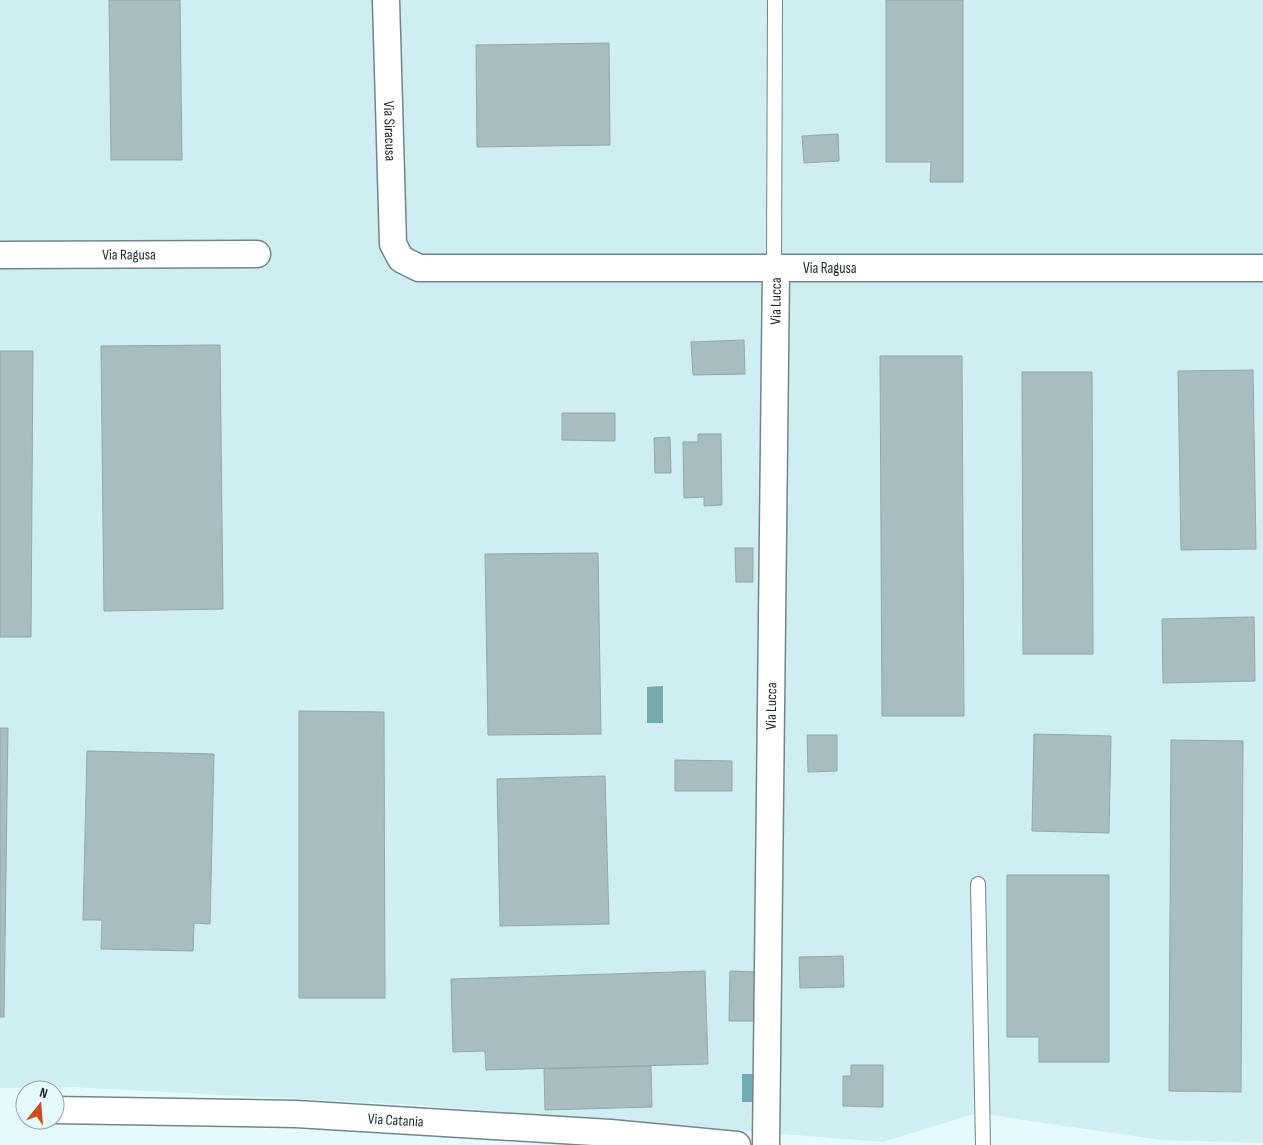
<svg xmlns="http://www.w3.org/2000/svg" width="1263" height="1145" font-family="'Sofia Sans Condensed',sans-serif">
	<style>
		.built { fill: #ceeef2 }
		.water { fill: #76aab1 }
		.building { fill: #a8bdbf; stroke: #92a7a9 }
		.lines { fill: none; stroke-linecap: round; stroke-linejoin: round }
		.service-casing { stroke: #728688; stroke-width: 16 }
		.minor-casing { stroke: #728688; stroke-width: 29 }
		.service { stroke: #fff; stroke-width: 14 }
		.minor { stroke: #fff; stroke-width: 26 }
		.labels { text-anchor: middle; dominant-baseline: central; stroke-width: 4; stroke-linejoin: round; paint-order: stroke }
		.street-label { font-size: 15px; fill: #1d2526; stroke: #e4fafd }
	</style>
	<rect width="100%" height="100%" fill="#e4fafd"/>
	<!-- built -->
	<path class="built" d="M0 0H1263V1143L1161 1140 977 1113 883 1142 415 1105 73 1087 0 1088Z"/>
	<!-- water -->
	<g class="water">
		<path d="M663 686V723H647V687Z"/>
		<rect x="742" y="1074" width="17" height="28"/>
	</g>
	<!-- building -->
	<g class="building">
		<path d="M109 0H180L182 160H111Z"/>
		<path d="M886 0H963V182H930L931 162H886Z"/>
		<path d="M609 43 610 145 477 147 476 45Z"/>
		<path d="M838 134 839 161 804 163 802 136Z"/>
		<path d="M744 340 745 374 693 375 691 342Z"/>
		<path d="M220 345 223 609 104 611 101 346Z"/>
		<path d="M0 351H33L31 637H0Z"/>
		<path d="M880 356H962L964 716H882Z"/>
		<path d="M1253 370 1256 549 1181 550 1178 371Z"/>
		<path d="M1022 372H1092L1093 654H1023Z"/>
		<path d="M562 413H615V441L562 440Z"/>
		<path d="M698 434H721L722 505 704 506V497L684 498 683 442H698Z"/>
		<path d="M670 437 671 473H655L654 438Z"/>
		<path d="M735 548H753V582H736Z"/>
		<path d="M598 553 601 734 488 735 485 554Z"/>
		<path d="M1254 617 1255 681 1163 683 1162 619Z"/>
		<path d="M299 711 384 712 385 998H299Z"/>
		<path d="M0 728H8L4 1017H0Z"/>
		<path d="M1034 734 1111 736 1109 833 1032 831Z"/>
		<path d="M807 735H837V771L808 772Z"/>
		<path d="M1171 740 1243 741 1241 1092 1169 1091Z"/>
		<path d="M87 751 214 754 210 924 194 923 193 951 101 949 102 920H83Z"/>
		<path d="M675 760 732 761V791H675Z"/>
		<path d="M605 776 609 924 500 926 497 779Z"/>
		<path d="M1007 875H1109V1062H1039V1037H1007Z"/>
		<path d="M843 956 844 987 800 988 799 957Z"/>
		<path d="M705 971 708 1064 486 1070 485 1051 453 1052 451 979Z"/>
		<path d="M730 971 760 972V1021H729Z"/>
		<path d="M851 1065H883V1107L843 1106V1076H851Z"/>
		<path d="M651 1066 652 1107 545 1110 544 1069Z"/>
	</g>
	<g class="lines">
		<defs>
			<g id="service">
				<path d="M774 269 775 0"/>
				<path d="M978 884 983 1145"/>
			</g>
			<g id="minor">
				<path id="s1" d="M386 0 393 244 401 259 419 268H1263"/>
				<path id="s2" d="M0 255 257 254"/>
				<path id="s3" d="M55 1110 296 1114 610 1133 737 1145"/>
				<path id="s4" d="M766 1145 776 269"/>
			</g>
		</defs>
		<!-- service casing -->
		<use href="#service" class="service-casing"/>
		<!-- minor casing -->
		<use href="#minor" class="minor-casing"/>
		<!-- service -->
		<use href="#service" class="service"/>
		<!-- minor -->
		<use href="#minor" class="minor"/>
	</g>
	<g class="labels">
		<!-- street labels -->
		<g class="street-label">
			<text stroke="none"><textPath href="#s1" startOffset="131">Via Siracusa</textPath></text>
			<text stroke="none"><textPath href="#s2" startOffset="129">Via Ragusa</textPath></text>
			<text stroke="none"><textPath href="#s1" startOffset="692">Via Ragusa</textPath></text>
			<text stroke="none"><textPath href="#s4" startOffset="844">Via Lucca</textPath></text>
			<text stroke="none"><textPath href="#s4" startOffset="439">Via Lucca</textPath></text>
			<text stroke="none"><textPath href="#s3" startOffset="341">Via Catania</textPath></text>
		</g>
	</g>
	<!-- north arrow -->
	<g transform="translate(40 1105) rotate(17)"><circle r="24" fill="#e4fafd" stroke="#94a5a7"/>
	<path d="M0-4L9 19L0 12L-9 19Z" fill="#d14a1a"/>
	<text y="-8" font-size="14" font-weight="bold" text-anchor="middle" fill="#1d2526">N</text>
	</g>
</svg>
